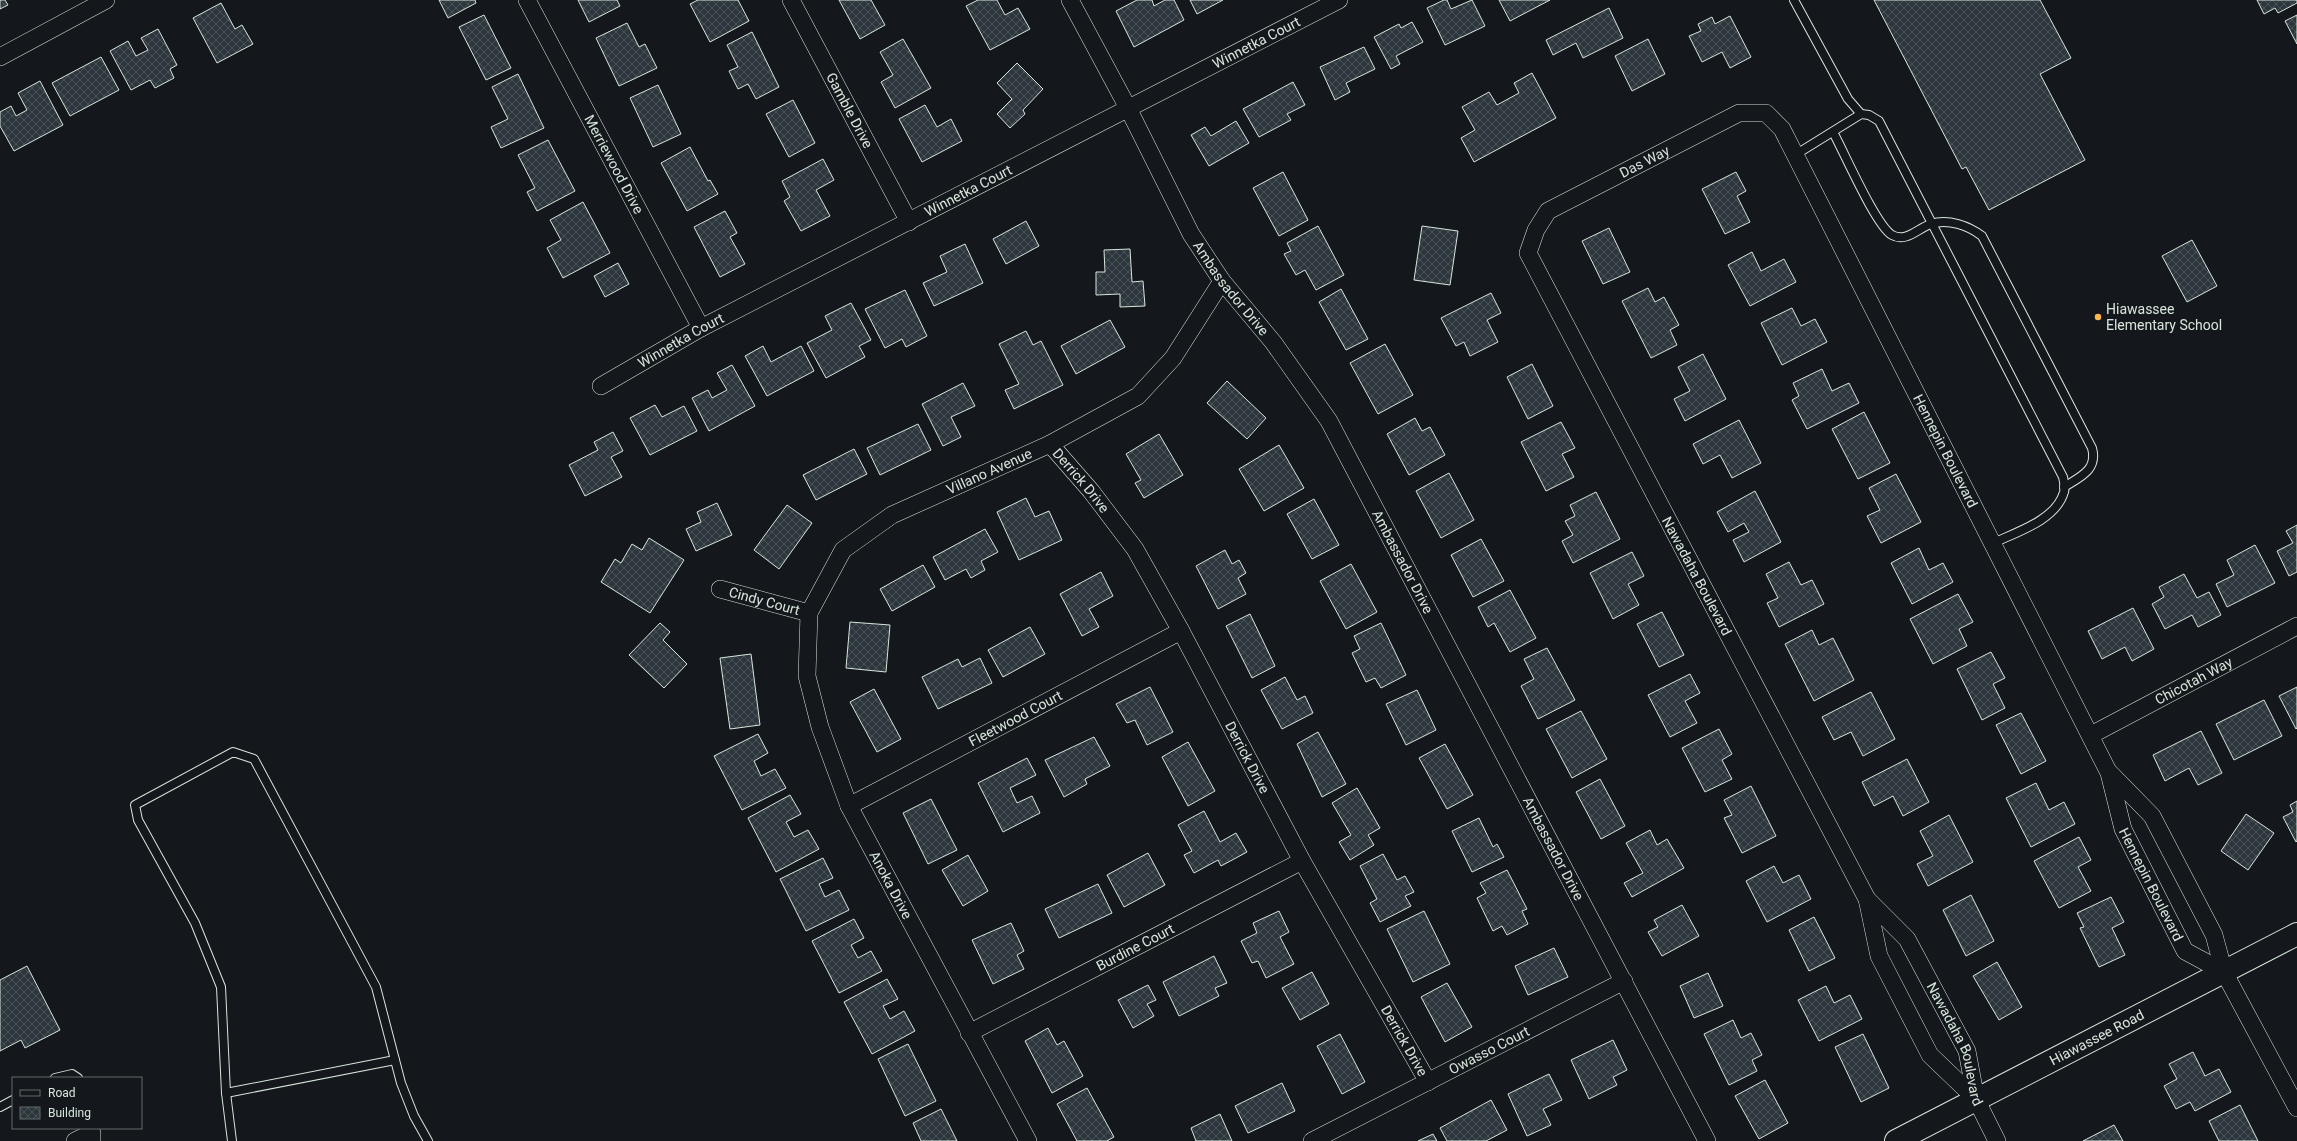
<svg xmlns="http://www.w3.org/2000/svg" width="2297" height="1141" font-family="Roboto,sans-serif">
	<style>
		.building { fill: url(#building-cross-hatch); stroke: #d8e6dc }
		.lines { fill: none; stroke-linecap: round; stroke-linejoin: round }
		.service-casing { stroke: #d8e6dc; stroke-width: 10 }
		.minor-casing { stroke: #d8e6dc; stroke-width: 18 }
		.secondary-casing { stroke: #d8e6dc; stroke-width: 24 }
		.service { stroke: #14181c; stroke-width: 8 }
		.minor { stroke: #14181c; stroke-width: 17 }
		.secondary { stroke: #14181c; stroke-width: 22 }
		.poi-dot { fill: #ffb74d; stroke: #14181c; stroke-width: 1.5 }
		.labels { text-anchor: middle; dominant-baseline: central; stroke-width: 3; stroke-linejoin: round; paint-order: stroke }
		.street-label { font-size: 14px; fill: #d8e6dc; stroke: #14181c }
		.poi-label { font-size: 14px; fill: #d8e6dc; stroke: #14181c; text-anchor: start }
	</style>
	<defs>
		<pattern id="building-cross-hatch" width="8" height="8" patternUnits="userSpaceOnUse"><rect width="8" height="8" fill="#2c363c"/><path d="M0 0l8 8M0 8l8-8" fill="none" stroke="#4a5358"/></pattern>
	</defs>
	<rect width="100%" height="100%" fill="#14181c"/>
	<!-- building -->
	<g class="building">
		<path d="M0 0H5L8 5 0 9Z"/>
		<path d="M439 0H475L476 3 448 18Z"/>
		<path d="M578 0H617L620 6 589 22Z"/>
		<path d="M698 0H738L749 21 710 42 690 4Z"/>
		<path d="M839 0H871L885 25 860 39Z"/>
		<path d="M978 0H997L1005 15 1018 8 1030 29 990 50 966 6Z"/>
		<path d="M1137 0H1152L1154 6 1165 0H1174L1184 20 1134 47 1116 11Z"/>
		<path d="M1190 0H1223L1197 14Z"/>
		<path d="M1444 0H1447L1451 9 1472 0 1485 26 1445 45 1427 8Z"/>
		<path d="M1499 0H1550L1510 21Z"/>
		<path d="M1874 0H2040L2071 58 2040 74 2085 160 1989 210 1966 167 1962 169Z"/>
		<path d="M2257 0H2297V3L2278 13 2275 8 2264 14Z"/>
		<path d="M221 3 235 29 242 25 253 44 217 63 193 18Z"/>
		<path d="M1609 8 1623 38 1583 58 1576 43 1553 55 1546 40Z"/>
		<path d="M484 15 511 68 486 80 459 27Z"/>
		<path d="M2297 15V44L2285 21Z"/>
		<path d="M1730 16 1751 57 1730 68 1722 52 1702 62 1689 36 1701 31 1698 24 1712 17 1715 24Z"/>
		<path d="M1412 22 1423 42 1396 56 1400 64 1391 69 1374 37 1399 24 1401 28Z"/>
		<path d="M627 23 639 47 645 44 657 68 619 86 596 38Z"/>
		<path d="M158 29 177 65 170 69 174 78 155 88 150 80 131 90 110 51 128 41 136 56 148 50 141 38Z"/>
		<path d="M752 32 779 87 756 99 748 84 738 89 729 71 738 67 727 45Z"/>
		<path d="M903 39 931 88 895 108 881 82 893 75 880 52Z"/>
		<path d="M1648 39 1665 74 1632 91 1615 56Z"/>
		<path d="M1364 47 1375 69 1346 83 1350 92 1335 100 1320 67Z"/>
		<path d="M101 57 119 90 70 116 52 83Z"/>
		<path d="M1017 63 1043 89 1023 110 1025 114 1010 128 997 114 1012 99 997 83Z"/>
		<path d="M1532 73 1556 118 1474 162 1461 138 1475 130 1462 107 1489 92 1497 105 1519 93 1514 83Z"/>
		<path d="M518 74 544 128 501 148 491 127 508 119 492 87Z"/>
		<path d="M40 81 63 125 14 151 0 126V112L11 106 16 116 27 110 18 93Z"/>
		<path d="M1293 82 1305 105 1287 114 1291 120 1259 137 1243 109Z"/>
		<path d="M658 85 681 134 653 147 630 98Z"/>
		<path d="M793 100 815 143 789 157 766 114Z"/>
		<path d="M925 105 937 127 951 119 962 141 922 162 899 119Z"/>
		<path d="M1236 121 1249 143 1209 166 1191 135 1205 127 1211 136Z"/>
		<path d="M548 140 575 191 537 211 527 192 535 188 518 155Z"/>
		<path d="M690 147 708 181 710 180 718 194 687 211 661 163Z"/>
		<path d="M823 159 834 180 816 190 830 216 801 231 784 201 790 197 782 181Z"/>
		<path d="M1283 172 1308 220 1279 236 1253 188Z"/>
		<path d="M1736 172 1746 191 1737 196 1750 222 1725 234 1702 189Z"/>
		<path d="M583 202 610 253 563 278 547 248 561 240 550 220Z"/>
		<path d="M725 211 737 233 730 237 745 264 720 277 694 227Z"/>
		<path d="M1026 221 1039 246 1006 264 993 239Z"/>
		<path d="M1318 226 1344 275 1316 290 1305 270 1296 275 1284 254 1291 251 1287 243Z"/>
		<path d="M1422 226 1458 231 1450 285 1414 280Z"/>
		<path d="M1609 228 1630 272 1603 284 1582 241Z"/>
		<path d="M2192 240 2217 286 2187 302 2162 256Z"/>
		<path d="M965 244 983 283 934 306 923 283 947 272 940 256Z"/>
		<path d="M1130 249 1132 282 1143 281 1145 306 1120 307V294L1096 295V272H1105L1104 250Z"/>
		<path d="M1752 252 1761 271 1784 259 1796 282 1750 306 1728 265Z"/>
		<path d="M618 263 629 284 605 297 594 276Z"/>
		<path d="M1648 288 1655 302 1664 297 1679 325 1670 330 1677 345 1651 358 1622 301Z"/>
		<path d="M1341 289 1368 339 1346 350 1319 302Z"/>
		<path d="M905 290 927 336 906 347 902 339 885 348 865 309Z"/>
		<path d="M1491 293 1501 313 1487 320 1498 342 1470 356 1464 342 1456 346 1441 318Z"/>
		<path d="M851 303 871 340 859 346 865 357 826 378 807 343 832 330 825 316Z"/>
		<path d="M1792 308 1801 326 1815 319 1827 342 1782 365 1761 323Z"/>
		<path d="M1110 320 1125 347 1076 374 1061 346Z"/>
		<path d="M1026 331 1033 345 1041 341 1063 385 1014 409 1005 390 1019 384 999 344Z"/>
		<path d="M1385 344 1413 395 1378 414 1350 363Z"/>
		<path d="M763 346 771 362 801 346 814 371 767 396 745 356Z"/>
		<path d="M1703 354 1726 399 1685 421 1674 399 1690 391 1678 367Z"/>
		<path d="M1532 364 1553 406 1528 419 1507 377Z"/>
		<path d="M732 365 755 406 709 431 692 398 708 390 712 398 727 390 717 373Z"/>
		<path d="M1822 369 1832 391 1849 383 1859 403 1807 429 1792 400 1799 396 1793 383Z"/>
		<path d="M1227 381 1266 418 1247 439 1207 403Z"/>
		<path d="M963 383 975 406 951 417 961 437 943 446 922 404Z"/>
		<path d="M655 405 662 417 684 406 697 431 650 455 630 418Z"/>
		<path d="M1864 412 1890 463 1858 479 1832 429Z"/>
		<path d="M1415 418 1422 431 1430 427 1445 455 1409 475 1387 434Z"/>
		<path d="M1739 420 1761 463 1732 478 1720 455 1703 464 1693 444Z"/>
		<path d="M1561 422 1575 448 1562 454 1574 477 1546 491 1521 442Z"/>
		<path d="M918 424 931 450 880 475 867 448Z"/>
		<path d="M613 432 623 451 611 457 622 477 585 496 569 465 598 450 594 442Z"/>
		<path d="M1159 434 1183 475 1144 498 1135 483 1141 480 1126 454Z"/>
		<path d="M1279 445 1304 488 1264 511 1239 469Z"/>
		<path d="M854 449 867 474 816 500 803 475Z"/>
		<path d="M1449 473 1474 520 1441 538 1416 491Z"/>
		<path d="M1896 474 1921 522 1881 543 1867 516 1880 510 1869 488Z"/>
		<path d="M1755 491 1781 542 1744 562 1733 540 1749 532 1744 523 1728 532 1717 512Z"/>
		<path d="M1596 492 1620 539 1573 563 1562 541 1573 535 1565 521 1575 516 1570 505Z"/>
		<path d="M1026 498 1035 517 1049 511 1062 540 1019 560 997 512Z"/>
		<path d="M1314 499 1339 545 1312 559 1287 514Z"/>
		<path d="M717 503 732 535 696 551 686 529 701 522 697 512Z"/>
		<path d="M787 505 812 523 779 569 754 550Z"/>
		<path d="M2297 525V572L2289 576 2277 551 2293 543 2286 531Z"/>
		<path d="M985 529 998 552 981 561 985 570 971 578 966 569 945 580 933 557Z"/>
		<path d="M649 538 684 560 650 613 601 582 615 559 621 563 632 544 642 550Z"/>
		<path d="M1481 539 1504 581 1473 597 1451 555Z"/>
		<path d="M2255 545 2275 583 2227 607 2216 584 2234 575 2227 560Z"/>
		<path d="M1919 548 1929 570 1943 563 1953 582 1912 604 1891 563Z"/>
		<path d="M1225 550 1232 564 1239 560 1246 573 1238 578 1246 594 1218 609 1196 566Z"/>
		<path d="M1632 552 1644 576 1628 584 1639 605 1613 619 1590 573Z"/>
		<path d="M1789 562 1801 585 1812 580 1824 604 1779 627 1767 603 1778 598 1766 574Z"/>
		<path d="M1351 564 1377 612 1346 629 1320 581Z"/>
		<path d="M923 565 935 587 892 611 880 589Z"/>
		<path d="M1101 572 1113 596 1089 609 1099 627 1082 636 1060 594Z"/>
		<path d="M2184 574 2197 598 2209 592 2221 615 2198 627 2192 615 2165 629 2152 604 2164 597 2159 587Z"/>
		<path d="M1510 590 1536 638 1510 652 1494 623 1488 627 1478 607Z"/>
		<path d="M1958 594 1973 622 1959 629 1967 646 1933 664 1910 619Z"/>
		<path d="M2133 608 2154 649 2132 661 2125 647 2102 659 2088 631Z"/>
		<path d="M1662 612 1684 655 1659 667 1637 624Z"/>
		<path d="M1250 614 1275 666 1252 678 1226 626Z"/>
		<path d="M850 622 890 625 886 672 846 668Z"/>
		<path d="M660 623 670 632 663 640 687 664 664 688 629 655Z"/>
		<path d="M1381 623 1406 675 1381 688 1375 678 1366 682 1352 653 1360 649 1354 636Z"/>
		<path d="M1030 627 1045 654 1003 677 988 650Z"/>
		<path d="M1812 630 1819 645 1833 638 1854 680 1814 701 1785 644Z"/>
		<path d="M1547 648 1575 700 1538 719 1521 686 1534 679 1524 659Z"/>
		<path d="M1991 652 2005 678 1993 684 2005 708 1982 720 1957 669Z"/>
		<path d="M751 654 760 725 730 729 720 658Z"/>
		<path d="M980 658 992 683 938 709 922 677 958 659 962 667Z"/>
		<path d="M1690 674 1700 693 1685 701 1697 723 1670 737 1648 695Z"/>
		<path d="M1285 677 1297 700 1305 696 1313 713 1282 729 1261 690Z"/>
		<path d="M1150 687 1173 732 1147 745 1135 720 1127 723 1116 704Z"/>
		<path d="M2297 687V728L2296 729 2279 696Z"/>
		<path d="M874 689 901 739 877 752 850 702Z"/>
		<path d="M1417 690 1436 730 1406 745 1386 704Z"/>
		<path d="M1871 692 1895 739 1863 756 1851 732 1834 740 1822 717Z"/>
		<path d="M2264 700 2282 736 2234 760 2216 724Z"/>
		<path d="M1581 711 1607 759 1572 778 1546 729Z"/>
		<path d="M2021 713 2046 761 2021 774 1996 725Z"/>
		<path d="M1719 729 1732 754 1722 760 1732 779 1705 792 1682 748Z"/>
		<path d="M2201 731 2222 773 2198 785 2189 768 2165 781 2153 755Z"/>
		<path d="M1318 732 1346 784 1322 797 1297 744Z"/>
		<path d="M758 734 768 753 754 761 761 776 775 769 786 788 742 810 714 756Z"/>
		<path d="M1094 737 1110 766 1085 779 1087 784 1064 797 1045 760Z"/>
		<path d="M1188 742 1215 791 1188 806 1162 757Z"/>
		<path d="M1445 744 1473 795 1447 809 1419 758Z"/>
		<path d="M1027 758 1036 775 1010 788 1017 803 1032 796 1040 813 1003 832 978 783Z"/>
		<path d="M1907 759 1929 802 1903 816 1893 796 1874 806 1862 782Z"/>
		<path d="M1600 779 1625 826 1601 839 1576 792Z"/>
		<path d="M2036 783 2049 810 2064 802 2075 824 2031 847 2006 798Z"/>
		<path d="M1751 786 1776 836 1742 853 1724 818 1732 815 1724 800Z"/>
		<path d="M1357 788 1380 828 1368 835 1374 845 1350 860 1339 842 1351 835 1332 803Z"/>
		<path d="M790 795 801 814 786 822 794 837 808 830 819 849 776 872 748 818Z"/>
		<path d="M931 799 957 850 928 864 903 813Z"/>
		<path d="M2297 801V841L2296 842 2283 817 2293 812 2290 805Z"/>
		<path d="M1204 811 1220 842 1236 833 1247 852 1221 866 1218 860 1194 873 1184 855 1192 851 1178 825Z"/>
		<path d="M2246 814 2274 833 2248 870 2221 851Z"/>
		<path d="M1949 815 1973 862 1928 886 1917 864 1933 856 1920 831Z"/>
		<path d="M1479 818 1493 847 1497 844 1504 857 1472 872 1452 831Z"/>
		<path d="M1650 830 1657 845 1667 839 1684 868 1632 897 1624 883 1643 873 1626 843Z"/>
		<path d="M2079 837 2091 860 2078 867 2091 891 2059 908 2034 861Z"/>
		<path d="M1148 853 1165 885 1124 907 1107 875Z"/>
		<path d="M1383 854 1397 880 1405 876 1414 892 1405 896 1411 906 1380 922 1370 903 1377 899 1360 866Z"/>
		<path d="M968 855 988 891 963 906 942 870Z"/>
		<path d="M823 858 833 878 819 884 825 897 839 890 849 910 806 931 780 879Z"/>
		<path d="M1774 866 1783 883 1799 875 1811 899 1767 922 1746 881Z"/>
		<path d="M1507 870 1527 909 1522 911 1528 924 1507 935 1502 926 1493 931 1477 898 1486 893 1480 883Z"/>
		<path d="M1098 884 1112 913 1059 938 1045 909Z"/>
		<path d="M1971 895 1994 941 1966 956 1943 910Z"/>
		<path d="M2111 897 2124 922 2112 928 2125 955 2099 967 2080 928 2084 927 2077 913Z"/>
		<path d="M1682 905 1699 936 1662 956 1648 932 1658 927 1654 920Z"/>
		<path d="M1279 911 1289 932 1280 937 1294 964 1266 978 1258 961 1252 963 1241 941 1257 933 1253 923Z"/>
		<path d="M1424 911 1450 964 1413 982 1387 929Z"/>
		<path d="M1814 917 1835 958 1809 971 1789 930Z"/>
		<path d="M854 919 864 938 851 945 858 958 871 951 882 971 839 993 812 941Z"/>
		<path d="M1011 923 1024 951 1017 955 1024 969 993 984 972 940Z"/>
		<path d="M1554 948 1568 977 1528 995 1515 966Z"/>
		<path d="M1214 956 1227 983 1215 988 1219 996 1179 1016 1163 982Z"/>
		<path d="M1997 962 2022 1007 1999 1020 1973 976Z"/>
		<path d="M27 966 60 1030 25 1048 21 1040 0 1051V980Z"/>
		<path d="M1312 972 1329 1004 1300 1020 1282 988Z"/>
		<path d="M1708 973 1723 1006 1694 1018 1680 986Z"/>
		<path d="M887 979 898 999 883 1006 890 1019 904 1011 915 1031 872 1054 844 1002Z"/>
		<path d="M1447 983 1472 1027 1445 1042 1421 997Z"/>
		<path d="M1148 985 1156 1000 1147 1004 1154 1016 1133 1028 1118 1000Z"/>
		<path d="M1826 986 1834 1003 1850 995 1862 1019 1819 1041 1798 1000Z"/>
		<path d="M1733 1020 1741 1038 1751 1033 1762 1055 1752 1060 1757 1071 1729 1085 1704 1034Z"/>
		<path d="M1048 1028 1057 1045 1064 1041 1083 1076 1052 1093 1025 1041Z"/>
		<path d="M1340 1034 1365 1082 1342 1094 1317 1046Z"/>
		<path d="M1863 1034 1889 1088 1861 1102 1835 1047Z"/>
		<path d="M1613 1040 1627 1070 1613 1077 1617 1085 1589 1099 1571 1060Z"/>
		<path d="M908 1044 936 1101 905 1116 878 1059Z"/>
		<path d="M2193 1052 2205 1076 2219 1069 2231 1092 2195 1111 2190 1102 2176 1109 2164 1086 2177 1079 2169 1064Z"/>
		<path d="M1549 1074 1562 1100 1543 1109 1551 1125 1527 1136 1508 1094Z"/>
		<path d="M1765 1080 1788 1123 1759 1139 1735 1096Z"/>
		<path d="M1282 1083 1295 1111 1248 1133 1235 1106Z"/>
		<path d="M1087 1088 1114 1137 1107 1141H1077L1057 1104Z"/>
		<path d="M1491 1100 1507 1130 1486 1141H1447L1440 1128Z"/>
		<path d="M2240 1105 2258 1141H2219L2209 1121Z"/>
		<path d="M941 1109 957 1141H921L913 1123Z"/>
		<path d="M1220 1114 1232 1141H1196L1191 1128Z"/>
		<path d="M2114 1125 2123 1141H2083Z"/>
		<path d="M1433 1134 1437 1141H1418Z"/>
	</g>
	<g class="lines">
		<defs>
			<g id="service">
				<path d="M1794 0 1848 99 1861 114"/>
				<path d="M1833 132C1844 152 1876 226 1892 235 1906 243 1918 228 1931 224 1948 218 1969 226 1982 236L2092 448C2098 470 2080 477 2064 487"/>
				<path d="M1795 155 1861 114 1869 115 1879 121 2063 477C2064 481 2065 488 2064 492 2056 520 2017 532 1993 543"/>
				<path d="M55 1078 72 1074 78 1078"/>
				<path d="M226 1093 395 1060"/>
				<path d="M0 1107 13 1100"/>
				<path d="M232 1141 226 1093 221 987 195 923 138 820 135 805 233 752 254 759 376 987 401 1083 414 1116 428 1141"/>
			</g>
			<g id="minor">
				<path id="s1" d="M527 0 701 328"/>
				<path id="s2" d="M791 0 909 222"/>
				<path id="s3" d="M1070 0 1128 108 1191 234 1222 281 1273 342 1329 421 1707 1141"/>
				<path d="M0 57 106 0"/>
				<path id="s4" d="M601 386 701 328 1339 0"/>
				<path id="s5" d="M1050 444 1091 491 1135 549 1181 631 1302 861 1428 1082"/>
				<path id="s6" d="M720 589 809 613"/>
				<path id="s7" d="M2091 735 2297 626"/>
				<path d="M2110 773 2152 816 2214 935 2224 972 2297 1108"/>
				<path id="s8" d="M849 806 1181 631"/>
				<path id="s9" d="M1867 899 1907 939 1967 1051 1976 1099 1997 1141"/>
				<path id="s10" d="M969 1033 1302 861"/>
				<path id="s11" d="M1976 1099 1930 1055 1879 956 1867 899 1528 253 1536 230 1548 211 1739 113H1766L1782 129 2109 773 2123 829 2185 951 2224 972"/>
				<path d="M75 1141 92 1133V1141"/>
				<path id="s12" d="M1028 1141 849 806 820 727 807 676 809 613 843 550 892 515 1050 444 1138 396 1173 358 1222 281"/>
				<path id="s13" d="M1312 1141 1624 981"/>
			</g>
			<g id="secondary">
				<path id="s14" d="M1896 1141 2297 934"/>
			</g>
		</defs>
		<!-- service casing -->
		<use href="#service" class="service-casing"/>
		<!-- minor casing -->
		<use href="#minor" class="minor-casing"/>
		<!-- secondary casing -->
		<use href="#secondary" class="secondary-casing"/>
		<!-- service -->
		<use href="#service" class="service"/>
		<!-- minor -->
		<use href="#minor" class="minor"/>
		<!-- secondary -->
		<use href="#secondary" class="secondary"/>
	</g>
	<!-- markers -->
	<circle class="poi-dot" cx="2098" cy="317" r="4"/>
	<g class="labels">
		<!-- street labels -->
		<g class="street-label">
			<text stroke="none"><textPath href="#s4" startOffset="740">Winnetka Court</textPath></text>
			<text stroke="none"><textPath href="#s2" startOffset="125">Gamble Drive</textPath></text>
			<text stroke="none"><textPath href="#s11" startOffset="1118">Das Way</textPath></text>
			<text stroke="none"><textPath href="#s1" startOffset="186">Merriewood Drive</textPath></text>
			<text stroke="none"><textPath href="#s4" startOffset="416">Winnetka Court</textPath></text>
			<text stroke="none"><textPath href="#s3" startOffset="331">Ambassador Drive</textPath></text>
			<text stroke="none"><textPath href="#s4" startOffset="92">Winnetka Court</textPath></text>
			<text stroke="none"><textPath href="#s11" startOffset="1635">Hennepin Boulevard</textPath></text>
			<text stroke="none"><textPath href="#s12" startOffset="818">Villano Avenue</textPath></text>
			<text stroke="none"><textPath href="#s5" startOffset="48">Derrick Drive</textPath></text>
			<text stroke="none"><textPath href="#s3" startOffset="655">Ambassador Drive</textPath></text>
			<text transform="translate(1697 576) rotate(62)">Nawadaha Boulevard</text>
			<text stroke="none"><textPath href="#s6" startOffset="46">Cindy Court</textPath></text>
			<text stroke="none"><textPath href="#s7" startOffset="116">Chicotah Way</textPath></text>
			<text stroke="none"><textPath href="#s8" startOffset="188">Fleetwood Court</textPath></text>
			<text stroke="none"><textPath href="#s5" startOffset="372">Derrick Drive</textPath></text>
			<text stroke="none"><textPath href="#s3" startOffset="979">Ambassador Drive</textPath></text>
			<text stroke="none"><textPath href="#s11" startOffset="2116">Hennepin Boulevard</textPath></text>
			<text transform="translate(891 885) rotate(62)">Anoka Drive</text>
			<text stroke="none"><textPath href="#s10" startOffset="187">Burdine Court</textPath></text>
			<text stroke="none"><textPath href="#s9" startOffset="173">Nawadaha Boulevard</textPath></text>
			<text stroke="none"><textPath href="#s14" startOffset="226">Hiawassee Road</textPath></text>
			<text stroke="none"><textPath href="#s5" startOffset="696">Derrick Drive</textPath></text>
			<text stroke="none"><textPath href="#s13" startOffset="199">Owasso Court</textPath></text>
		</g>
		<!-- poi labels -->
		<g class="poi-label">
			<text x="2106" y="309">Hiawassee<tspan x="2106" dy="16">Elementary School</tspan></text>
		</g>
	</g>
	<!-- legend -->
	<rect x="12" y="1077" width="130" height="52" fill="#14181c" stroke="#626a69"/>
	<rect x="20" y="1090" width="20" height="6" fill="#14181c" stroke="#626a69"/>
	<text x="48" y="1097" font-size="12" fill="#d8e6dc">Road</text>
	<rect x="20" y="1107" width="20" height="12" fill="url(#building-cross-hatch)" stroke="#626a69"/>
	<text x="48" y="1117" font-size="12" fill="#d8e6dc">Building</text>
</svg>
